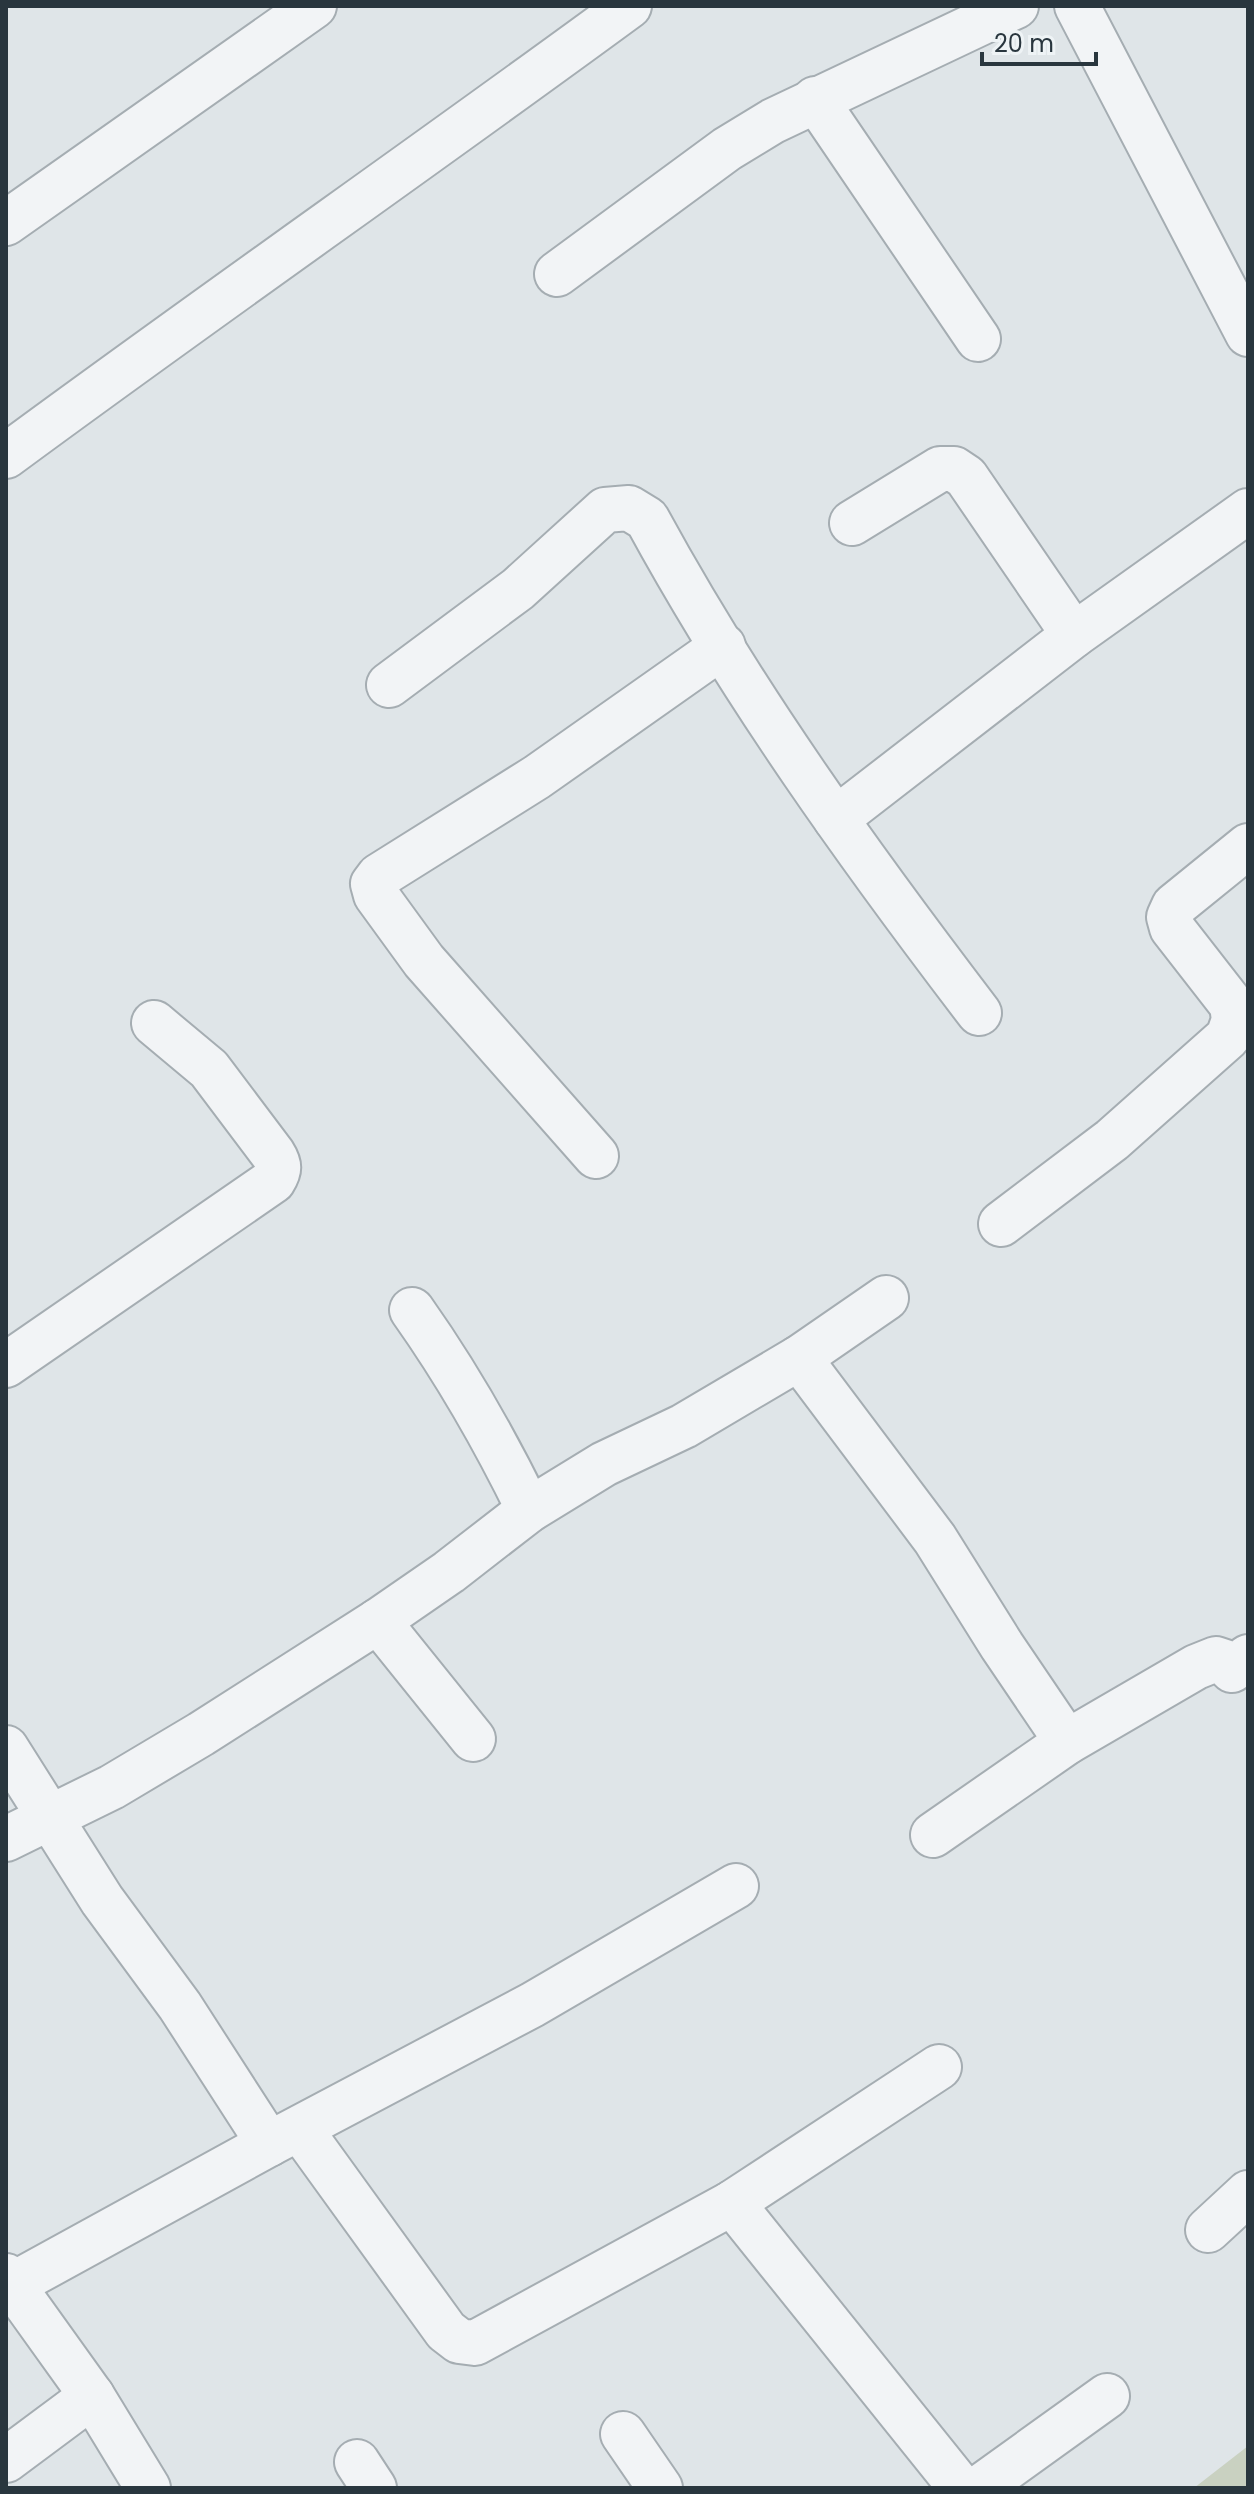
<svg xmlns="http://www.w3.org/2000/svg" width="1254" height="2494" font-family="Poppins,sans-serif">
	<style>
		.green { fill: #c9d1c1 }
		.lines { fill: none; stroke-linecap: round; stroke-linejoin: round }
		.minor-casing { stroke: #a5adb2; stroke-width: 48 }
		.minor { stroke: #f2f4f6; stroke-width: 44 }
	</style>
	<rect width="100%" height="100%" fill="#dfe5e8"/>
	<!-- green -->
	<path class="green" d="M1248 2446V2488H1194Z"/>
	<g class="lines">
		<defs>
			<g id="minor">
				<path d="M1077 6 1248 334"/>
				<path d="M815 99 978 339"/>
				<path d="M6 223 314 6"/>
				<path d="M557 274 727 149 773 121 1016 6"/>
				<path d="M6 456C212 304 422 158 629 6"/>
				<path d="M852 523 940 469H954L966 477 1074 635"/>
				<path d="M389 685 518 589 605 510 629 508 647 519C741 692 859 856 979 1013"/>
				<path d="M836 819 1074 635 1248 511"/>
				<path d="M596 1156 424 961 376 895 373 884 379 876 537 777 723 646"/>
				<path d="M1001 1224 1112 1140 1228 1037 1234 1020 1232 1005 1172 928 1169 917 1174 906 1248 846"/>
				<path d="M412 1310C458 1375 494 1438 529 1510"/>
				<path d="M799 1358 935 1539 1002 1646 1067 1742"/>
				<path d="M6 1365 273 1181C280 1170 280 1165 273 1154L209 1069 154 1023"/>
				<path d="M378 1621 473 1739"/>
				<path d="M6 1748 102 1900 180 2006 269 2144"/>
				<path d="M933 1835 1067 1742 1196 1667 1216 1659 1225 1662 1232 1670 1248 1657"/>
				<path d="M6 1839 112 1787 201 1734 378 1621 449 1572 529 1510 604 1464 684 1426 799 1358 886 1298"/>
				<path d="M300 2129 446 2331 459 2341 475 2343 732 2203 939 2067"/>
				<path d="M732 2203 961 2488"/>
				<path d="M1208 2230 1248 2193"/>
				<path d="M6 2276 92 2396 148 2488"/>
				<path d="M12 2285 269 2144 532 2005 736 1886"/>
				<path d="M623 2434 660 2488"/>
				<path d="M6 2460 92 2396"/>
				<path d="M357 2462 374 2488"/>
				<path d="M979 2488 1107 2396"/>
			</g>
		</defs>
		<!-- minor casing -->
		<use href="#minor" class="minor-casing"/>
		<!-- minor -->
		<use href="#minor" class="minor"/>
	</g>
	<!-- border -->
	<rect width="1254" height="2494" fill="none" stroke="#29363e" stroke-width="16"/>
	<!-- scale -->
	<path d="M982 52v12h114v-12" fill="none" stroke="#29363e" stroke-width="4"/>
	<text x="994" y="52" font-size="24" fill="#29363e" stroke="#eef3f5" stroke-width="6" paint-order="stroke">20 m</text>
</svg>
